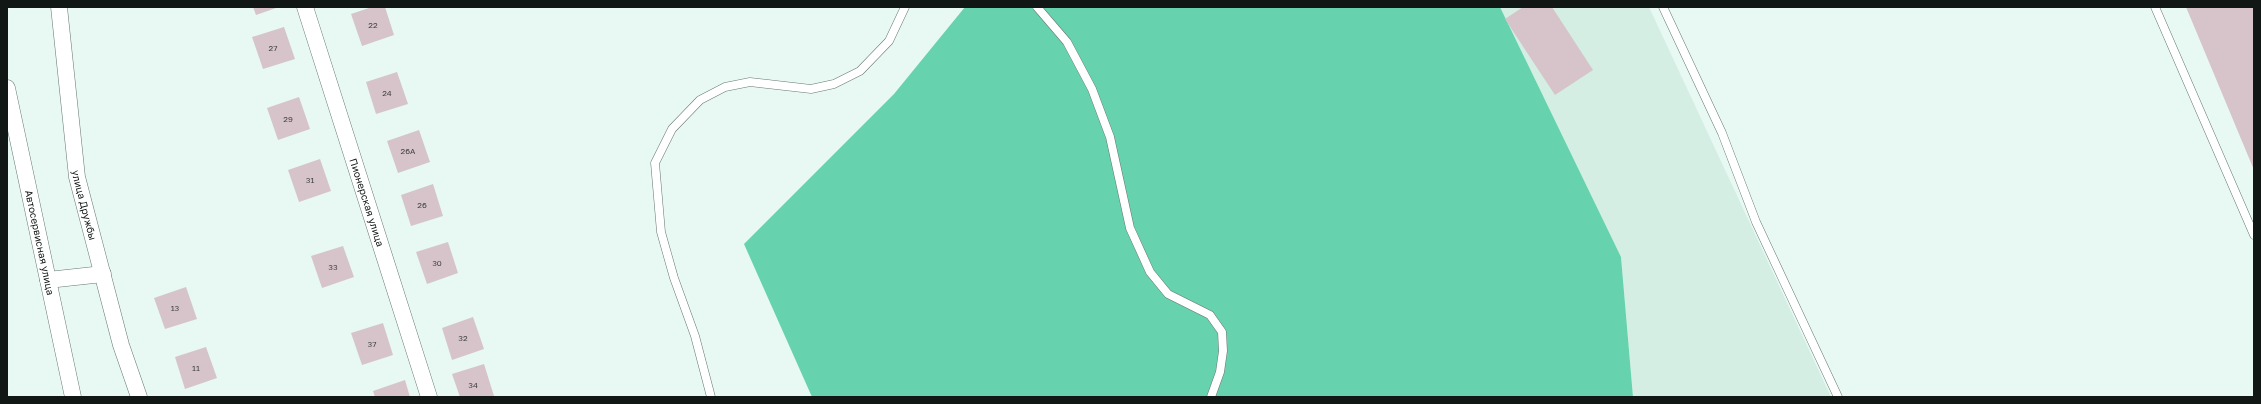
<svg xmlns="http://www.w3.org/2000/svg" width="2261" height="404" font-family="'Golos Text',sans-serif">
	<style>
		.built { fill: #d4eee3 }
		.forest { fill: #67d2ae }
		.building { fill: #d6c4ca }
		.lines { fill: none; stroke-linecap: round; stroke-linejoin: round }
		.lane-casing { stroke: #687871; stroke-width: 9 }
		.street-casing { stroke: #687871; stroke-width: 17 }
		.lane { stroke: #fff; stroke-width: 8 }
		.street { stroke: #fff; stroke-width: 16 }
		.labels { text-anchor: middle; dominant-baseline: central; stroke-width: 3; stroke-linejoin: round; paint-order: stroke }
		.number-label { font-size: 8px; fill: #424242 }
		.street-label { font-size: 10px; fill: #111714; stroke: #e7f9f2 }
	</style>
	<rect width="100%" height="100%" fill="#e7f9f2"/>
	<!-- built -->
	<path class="built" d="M1500 7H1649L1831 397H1633L1621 257Z"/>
	<!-- forest -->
	<path class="forest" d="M965 7H1500L1621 257 1633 397H812L744 244 894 94Z"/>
	<!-- building -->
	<g class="building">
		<path d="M253 7H279L256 15Z"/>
		<path d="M372 7H385L394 35 362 46 351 14Z"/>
		<path d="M1523 7H1552L1593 70 1555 95 1505 19Z"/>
		<path d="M2186 7H2254V170Z"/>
		<path d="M284 27 295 59 263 69 252 37Z"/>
		<path d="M397 72 408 104 376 114 366 82Z"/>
		<path d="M299 97 310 129 278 140 267 108Z"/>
		<path d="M419 130 430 162 398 173 387 141Z"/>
		<path d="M320 159 331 191 299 202 288 170Z"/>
		<path d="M433 184 443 216 411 226 401 195Z"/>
		<path d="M448 242 458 273 427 284 416 252Z"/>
		<path d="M343 246 354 277 322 288 311 256Z"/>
		<path d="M186 287 197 319 165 329 154 298Z"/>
		<path d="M473 317 484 349 452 360 442 328Z"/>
		<path d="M383 323 393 355 362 365 351 333Z"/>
		<path d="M206 347 217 378 185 389 175 357Z"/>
		<path d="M484 364 494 396 460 397 452 374Z"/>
		<path d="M405 380 410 397H375L373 391Z"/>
	</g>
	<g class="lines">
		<defs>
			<g id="lane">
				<path d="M1037 7 1067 42 1092 89 1110 137 1130 228 1150 272 1168 294 1210 315 1222 332 1223 351 1220 372 1211 397"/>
				<path d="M1663 7 1722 133 1756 222 1838 397"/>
				<path d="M2155 7 2254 235"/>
				<path d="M711 397 695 336 674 278 661 232 655 163 672 129 700 100 725 87 750 82 811 89 834 84 860 71 889 41 905 7"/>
			</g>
			<g id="street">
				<path id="s1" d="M59 7 77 177 121 345 139 397"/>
				<path id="s2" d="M305 7 429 397"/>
				<path id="s3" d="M7 88 73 397"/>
				<path d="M48 280 103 274"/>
			</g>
		</defs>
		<!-- lane casing -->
		<use href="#lane" class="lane-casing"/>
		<!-- street casing -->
		<use href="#street" class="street-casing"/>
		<!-- lane -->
		<use href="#lane" class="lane"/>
		<!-- street -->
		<use href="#street" class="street"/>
	</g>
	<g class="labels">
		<!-- number labels -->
		<g class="number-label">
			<text x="373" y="25">22</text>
			<text x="273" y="48">27</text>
			<text x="387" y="93">24</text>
			<text x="288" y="119">29</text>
			<text x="408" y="151">26А</text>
			<text x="310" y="180">31</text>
			<text x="422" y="205">26</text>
			<text x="437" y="263">30</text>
			<text x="333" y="267">33</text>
			<text x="175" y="308">13</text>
			<text x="463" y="338">32</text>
			<text x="372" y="344">37</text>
			<text x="196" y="368">11</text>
			<text x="473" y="385">34</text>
		</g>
		<!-- street labels -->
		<g class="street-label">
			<text stroke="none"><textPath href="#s2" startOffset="205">Пионерская улица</textPath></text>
			<text stroke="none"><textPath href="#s1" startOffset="200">улица Дружбы</textPath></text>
			<text stroke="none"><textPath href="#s3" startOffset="158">Автосервисная улица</textPath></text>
		</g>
	</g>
	<!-- border -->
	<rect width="2261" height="404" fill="none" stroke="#111714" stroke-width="16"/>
</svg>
